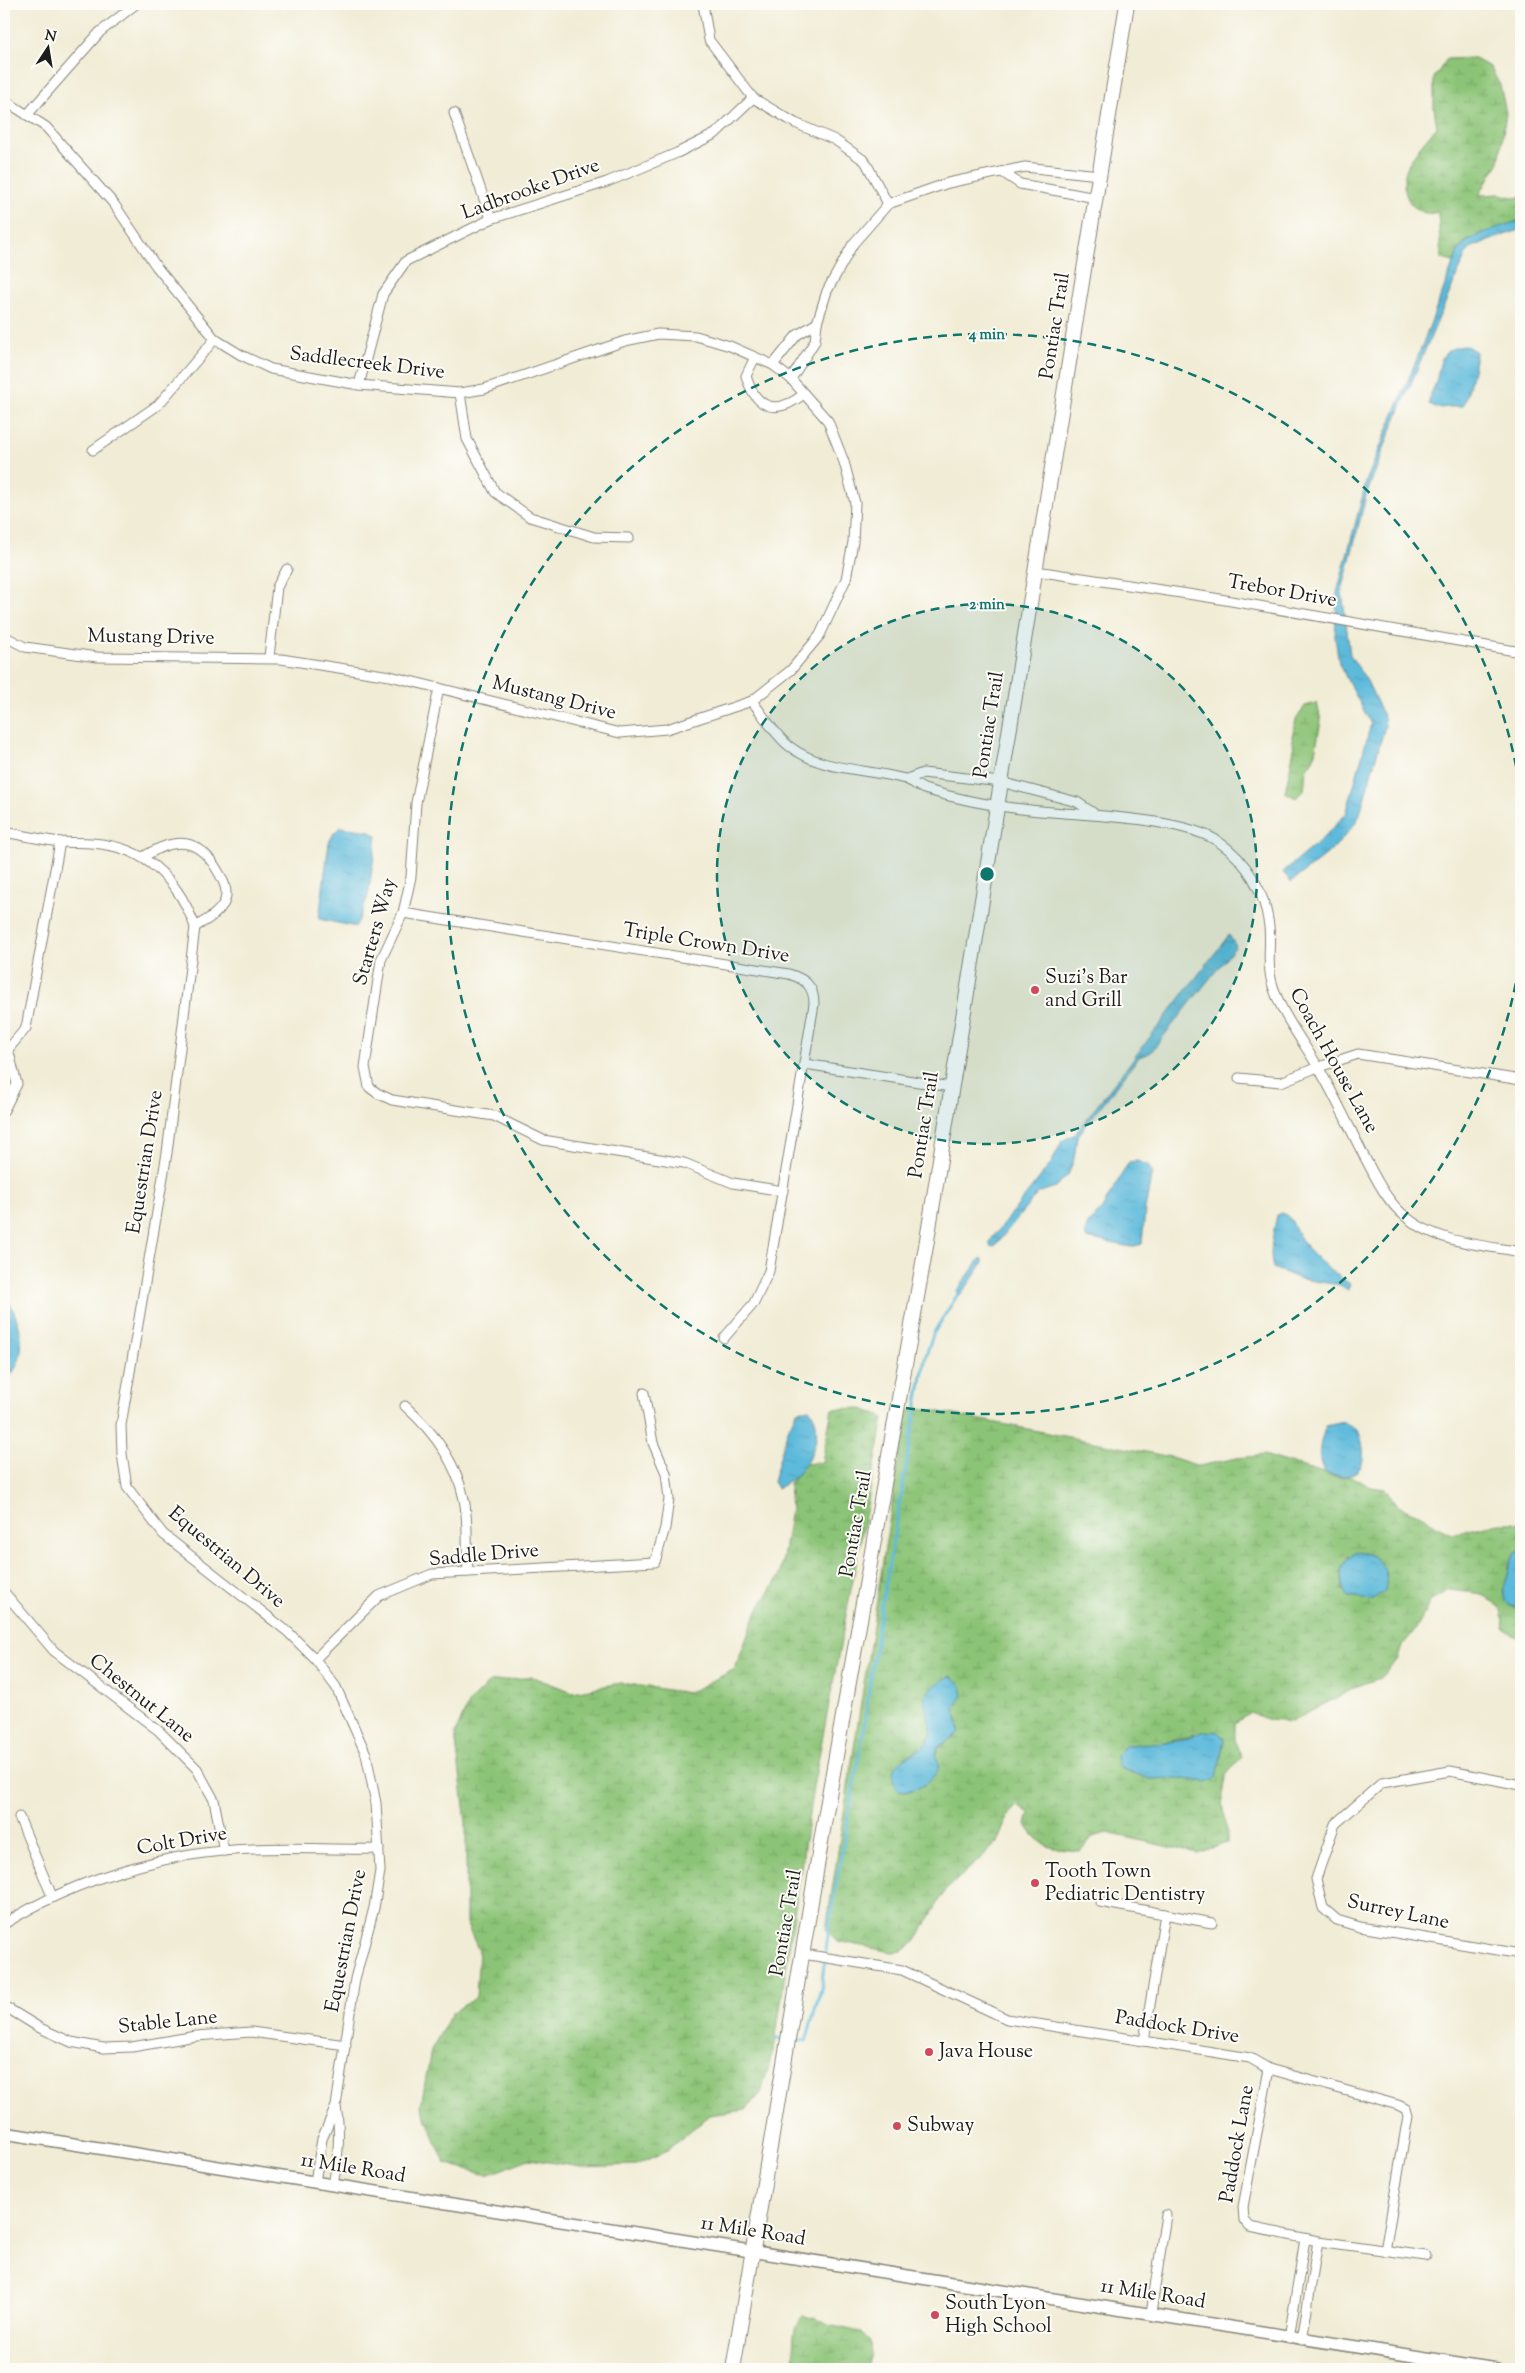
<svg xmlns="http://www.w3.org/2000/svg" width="1525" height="2373" font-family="'Sorts Mill Goudy',serif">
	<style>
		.wetland { fill: url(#wetland-marsh); stroke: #54704a; fill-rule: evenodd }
		.water { fill: url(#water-ripples); stroke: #3c6b7c }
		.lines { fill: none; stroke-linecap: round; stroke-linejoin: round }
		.stream { stroke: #5dbadb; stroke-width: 3 }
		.minor-casing { stroke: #868478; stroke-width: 11 }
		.tertiary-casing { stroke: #868478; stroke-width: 14 }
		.secondary-casing { stroke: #868478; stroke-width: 16 }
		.minor { stroke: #fff; stroke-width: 9 }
		.tertiary { stroke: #fff; stroke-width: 11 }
		.secondary { stroke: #fff; stroke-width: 14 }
		.ring { fill: none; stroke: #0f766e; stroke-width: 2.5; stroke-dasharray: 9 6 }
		.poi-dot { fill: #d1495b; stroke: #fdfcf7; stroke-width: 2 }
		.labels { text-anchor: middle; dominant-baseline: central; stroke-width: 4; stroke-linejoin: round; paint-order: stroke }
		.street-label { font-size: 20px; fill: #1c1c1c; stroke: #fdfcf7 }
		.poi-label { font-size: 20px; fill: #1c1c1c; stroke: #fdfcf7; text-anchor: start }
		.centre { fill: #0f766e; stroke: #fdfcf7; stroke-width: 2.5 }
		.ring-label { font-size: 15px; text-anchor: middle; font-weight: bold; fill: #0f766e; stroke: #fdfcf7; stroke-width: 4; stroke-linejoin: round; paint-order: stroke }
	</style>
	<defs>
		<pattern id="wetland-marsh" width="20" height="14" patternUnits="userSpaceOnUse" patternTransform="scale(1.25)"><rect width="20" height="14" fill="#8cc477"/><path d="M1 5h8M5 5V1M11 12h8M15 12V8" fill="none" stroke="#78a866"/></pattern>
		<pattern id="water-ripples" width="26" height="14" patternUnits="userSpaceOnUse" patternTransform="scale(1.25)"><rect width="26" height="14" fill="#5dbadb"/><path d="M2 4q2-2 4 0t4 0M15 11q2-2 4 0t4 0" fill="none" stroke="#509fbb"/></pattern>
	</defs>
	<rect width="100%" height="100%" fill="#fdfcf7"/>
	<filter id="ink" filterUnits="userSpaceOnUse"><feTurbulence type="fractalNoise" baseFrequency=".02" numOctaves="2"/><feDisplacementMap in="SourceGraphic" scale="10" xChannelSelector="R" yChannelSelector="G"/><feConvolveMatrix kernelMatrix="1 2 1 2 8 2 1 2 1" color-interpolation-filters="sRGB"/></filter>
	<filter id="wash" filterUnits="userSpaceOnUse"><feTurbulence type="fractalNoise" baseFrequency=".0096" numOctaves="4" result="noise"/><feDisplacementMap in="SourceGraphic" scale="20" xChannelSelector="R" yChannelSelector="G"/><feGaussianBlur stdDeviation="1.12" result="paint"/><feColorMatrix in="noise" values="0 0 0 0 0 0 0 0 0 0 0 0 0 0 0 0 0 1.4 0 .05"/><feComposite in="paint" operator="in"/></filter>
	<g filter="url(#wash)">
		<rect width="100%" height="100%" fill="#f1ecd5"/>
		<!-- wetland -->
		<g class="wetland">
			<path d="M1473 58 1490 67 1500 85 1506 113 1499 162 1479 195 1501 194 1517 198 1521 196V220L1465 242 1458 251 1454 262 1441 259 1438 212C1434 213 1429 214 1426 213 1407 210 1399 184 1407 168 1414 152 1425 140 1437 127L1434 108V78L1447 59Z"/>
			<path d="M1317 703 1321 721 1314 758 1306 770 1304 790 1296 798 1285 792 1294 749 1292 736 1296 720 1305 706Z"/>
			<path d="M861 1408 884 1418 813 1787 774 2049 761 2093 746 2110 709 2115 666 2151 636 2165 581 2167 529 2159 487 2175 445 2163 421 2106 431 2050 452 2013 476 1997 479 1951 466 1923V1822L455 1734 469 1702 490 1682 532 1677 573 1692 621 1683 688 1693 735 1669 756 1613 780 1575 791 1510 789 1484 806 1464 822 1462 832 1409Z"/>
			<path d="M920 1408 1171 1457 1199 1466 1237 1458 1264 1455 1336 1477 1350 1476 1371 1487 1385 1489 1398 1506 1424 1516 1437 1527 1452 1534 1499 1523H1521V1548C1502 1561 1509 1586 1511 1606L1521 1608V1640L1504 1628 1501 1609 1483 1594 1449 1590 1430 1602 1416 1629 1402 1646 1397 1661 1380 1678 1360 1685 1291 1722 1270 1720 1250 1713 1235 1723V1742L1242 1757C1238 1762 1229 1769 1226 1775 1218 1798 1228 1820 1227 1843L1197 1853 1107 1833 1093 1837 1080 1851C1054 1849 1041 1849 1026 1825L1029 1813 1018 1805 1009 1814 997 1843 945 1891 916 1941 902 1951 892 1952 837 1941 826 1929 906 1412ZM1348 1556 1371 1600 1342 1590 1341 1573ZM955 1707 958 1720 945 1744 939 1747 922 1786 909 1791 898 1790 905 1757 925 1746 932 1732 929 1720ZM1193 1734 1224 1740 1217 1777C1184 1791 1153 1762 1126 1745 1150 1745 1171 1744 1193 1734Z"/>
			<path d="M802 2316 814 2318 829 2325 862 2332 870 2340 871 2355 866 2369H794C794 2352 790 2330 802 2316Z"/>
		</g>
		<!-- water -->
		<g class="water">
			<path d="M1521 220V229L1472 247 1466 254 1389 435 1366 496 1342 591 1350 655 1367 681 1384 717 1385 726 1359 817C1342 845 1316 863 1291 882L1283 872 1322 839 1346 814 1371 724 1339 664 1335 636 1337 593 1367 479 1420 351 1458 251C1468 235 1503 226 1521 220Z"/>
			<path d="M1467 346 1476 352C1476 359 1467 399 1463 406L1438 408 1429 404C1429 393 1435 388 1437 378 1441 357 1443 347 1467 346Z"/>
			<path d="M340 827 370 831 377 836 368 896 356 927 319 919 329 842 334 833Z"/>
			<path d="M1229 935 1236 946 1150 1053 1139 1057 1077 1137 1074 1159 1068 1175 1055 1187 1038 1193 994 1247 990 1246V1241L1052 1162 1062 1141 1075 1134Z"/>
			<path d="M1137 1161 1148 1165 1152 1172 1145 1209 1142 1244 1131 1247 1086 1238 1085 1232 1089 1222 1100 1212 1129 1162Z"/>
			<path d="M1281 1213C1292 1216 1293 1225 1298 1234 1309 1255 1330 1270 1350 1284L1348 1290 1340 1285 1301 1279 1273 1268C1268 1251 1274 1231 1277 1215Z"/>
			<path d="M980 1259H983V1263L961 1295 958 1294 956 1292Z"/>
			<path d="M4 1292C21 1322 33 1355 4 1383Z"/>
			<path d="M810 1409C812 1413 816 1419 816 1424 820 1449 800 1479 777 1488L773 1482 787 1432 797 1411Z"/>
			<path d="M1344 1422 1358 1430C1371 1463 1361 1484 1324 1473 1316 1457 1320 1442 1326 1426Z"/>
			<path d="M1521 1548V1608L1511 1606 1505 1601 1503 1591 1514 1553Z"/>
			<path d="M1356 1551C1378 1554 1391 1569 1385 1591L1371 1600 1348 1597C1336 1582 1341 1561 1356 1551Z"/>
			<path d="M951 1676 961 1684 963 1696 955 1707 960 1732 939 1747 935 1755 940 1765C933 1783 916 1793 898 1790 881 1763 910 1758 924 1746 927 1743 930 1737 932 1733 925 1700 915 1694 951 1676Z"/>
			<path d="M1204 1731 1218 1732 1224 1739 1217 1778 1206 1782 1178 1778 1150 1779 1120 1768 1116 1756 1126 1745 1178 1741Z"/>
		</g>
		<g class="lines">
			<!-- stream -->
			<g class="stream">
				<path d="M776 2038 785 2039"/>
				<path d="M791 2040 806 2041 821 1989 830 1920 862 1739 880 1615 925 1359 933 1334 958 1294"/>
			</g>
		</g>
	</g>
	<g filter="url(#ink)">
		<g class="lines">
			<defs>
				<g id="minor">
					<path d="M703 4 709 40 753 98 795 123 835 140 865 161 888 204"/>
					<path d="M4 100 46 127 114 204 156 266 215 339 241 355 271 369 359 385 460 393 484 389 625 341 658 334 696 336 730 346 773 365 791 379 828 421 844 462 855 503 853 542 846 579 820 635 791 670 752 701 667 729 620 733 390 676 281 659 97 657 25 647 4 636"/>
					<path d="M454 113 491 219"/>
					<path d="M27 115 100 32 136 4"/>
					<path d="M1002 172 1020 184 1096 198"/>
					<path d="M755 357 746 376C756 409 776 416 804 394"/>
					<path d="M773 365 797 335 817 323"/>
					<path d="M791 379 815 341 817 323 827 291 853 244 888 204 948 183 1025 167 1099 175"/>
					<path d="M359 385 383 294 406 261 491 219 607 182 677 153 715 134 753 98"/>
					<path d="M460 393 467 439 495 492 530 517 594 537 629 538"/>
					<path d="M93 450 158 405 215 339"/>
					<path d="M1036 571 1214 598 1521 652"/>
					<path d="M269 657 277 587 287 569"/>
					<path d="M439 688 416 803 411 877 403 913 381 960 365 1067 369 1087 377 1093 392 1100 494 1116 543 1140 684 1163 733 1183 783 1191"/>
					<path d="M752 701C763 715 775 735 789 746 823 772 866 768 905 779 912 781 917 786 924 789 969 803 1017 810 1064 813 1104 816 1187 820 1219 842 1247 861 1265 892 1269 926 1271 944 1267 961 1271 979 1279 1012 1301 1038 1318 1067 1335 1096 1349 1127 1364 1156 1376 1178 1386 1201 1406 1217 1437 1243 1483 1245 1521 1252"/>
					<path d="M907 779 923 773 1001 782 1077 802 1095 814"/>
					<path d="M4 832C23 835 42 840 61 842 76 843 92 842 107 845 151 852 181 886 195 927L167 1153 121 1425 122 1454 127 1487 163 1534 288 1632 315 1659 336 1687 366 1754 376 1803 380 1871 374 1908 355 1979 336 2106 322 2139 315 2182"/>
					<path d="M143 857C176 836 199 837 219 873 224 882 229 892 224 903 217 915 206 920 195 927"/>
					<path d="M403 913 789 974C805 979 814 986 814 1004L769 1271 754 1303 724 1338"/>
					<path d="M4 1054 26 1028 60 842"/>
					<path d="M805 1064 951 1087"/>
					<path d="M1239 1078 1281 1082 1313 1069 1358 1054 1521 1080"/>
					<path d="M4 1110 17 1084 8 1049"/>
					<path d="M405 1406C433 1431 456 1461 464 1499 469 1522 466 1548 468 1572"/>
					<path d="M4 1592 54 1651 159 1731 197 1769 214 1800 224 1851"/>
					<path d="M315 1659 379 1596 432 1574 655 1562 665 1528 669 1499 666 1473 653 1443 644 1393"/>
					<path d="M1521 1785 1450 1771 1382 1783 1335 1824 1316 1879 1323 1908 1337 1920 1360 1927 1521 1954"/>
					<path d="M19 1817 52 1896"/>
					<path d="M1100 1902 1212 1923"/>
					<path d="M4 1924C77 1878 166 1852 253 1849 295 1847 337 1850 379 1849"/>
					<path d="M803 1954 902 1970 1007 2019 1250 2058 1269 2069 1398 2105 1406 2109 1408 2116 1385 2251"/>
					<path d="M4 2006 40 2028 71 2042 103 2048 132 2047 196 2036 251 2032 346 2045"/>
					<path d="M1144 2041 1165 1914"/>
					<path d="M1269 2069 1243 2207 1244 2220 1250 2227 1318 2241 1426 2256"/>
					<path d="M333 2185C338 2158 341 2134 336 2107"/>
					<path d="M1151 2313 1166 2215"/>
					<path d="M1289 2338 1305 2239"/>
					<path d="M1302 2340 1318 2241"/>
				</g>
				<path id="tertiary" d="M4 2133 1496 2369"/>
				<path id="secondary" d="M733 2369 825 1818 926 1246 1127 4"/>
			</defs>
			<!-- minor casing -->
			<use href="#minor" class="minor-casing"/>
			<!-- tertiary casing -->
			<use href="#tertiary" class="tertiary-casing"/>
			<!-- secondary casing -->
			<use href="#secondary" class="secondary-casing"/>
			<!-- minor -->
			<use href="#minor" class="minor"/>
			<!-- tertiary -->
			<use href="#tertiary" class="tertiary"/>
			<!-- secondary -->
			<use href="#secondary" class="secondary"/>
		</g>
	</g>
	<!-- distance rings -->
	<circle cx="987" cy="874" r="270" fill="#0f766e" fill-opacity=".12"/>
	<g class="ring">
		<circle cx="987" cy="874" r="270"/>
		<path d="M1521 954A540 540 0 1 1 1521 794"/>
	</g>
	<!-- markers -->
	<g class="poi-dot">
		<circle cx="1035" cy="990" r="5"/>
		<circle cx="1035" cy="1883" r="5"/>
		<circle cx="929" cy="2052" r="5"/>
		<circle cx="897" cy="2126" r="5"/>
		<circle cx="935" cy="2315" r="5"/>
	</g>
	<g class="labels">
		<!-- street labels -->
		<g class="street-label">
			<text transform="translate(531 190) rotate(-20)">Ladbrooke Drive</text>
			<text transform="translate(1056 326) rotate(-81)">Pontiac Trail</text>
			<text transform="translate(367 364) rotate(7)">Saddlecreek Drive</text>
			<text transform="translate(1282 592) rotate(10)">Trebor Drive</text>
			<text transform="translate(151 638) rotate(1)">Mustang Drive</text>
			<text transform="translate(554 699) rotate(14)">Mustang Drive</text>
			<text transform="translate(990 725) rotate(-81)">Pontiac Trail</text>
			<text transform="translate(376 932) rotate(-74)">Starters Way</text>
			<text transform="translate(706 944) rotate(9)">Triple Crown Drive</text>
			<text transform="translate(1333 1061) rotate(61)">Coach House Lane</text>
			<text transform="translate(925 1125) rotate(-81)">Pontiac Trail</text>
			<text transform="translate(146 1162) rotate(-81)">Equestrian Drive</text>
			<text transform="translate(857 1524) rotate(-80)">Pontiac Trail</text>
			<text transform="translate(484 1556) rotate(-5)">Saddle Drive</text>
			<text transform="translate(226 1558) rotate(40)">Equestrian Drive</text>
			<text transform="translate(141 1699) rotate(39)">Chestnut Lane</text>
			<text transform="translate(182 1842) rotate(-10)">Colt Drive</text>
			<text transform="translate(1398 1913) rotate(12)">Surrey Lane</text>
			<text transform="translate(787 1923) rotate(-80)">Pontiac Trail</text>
			<text transform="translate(347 1941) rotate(-79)">Equestrian Drive</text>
			<text transform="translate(168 2023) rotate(-6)">Stable Lane</text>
			<text transform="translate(1177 2028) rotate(9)">Paddock Drive</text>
			<text transform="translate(1238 2144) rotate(-80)">Paddock Lane</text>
			<text transform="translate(353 2169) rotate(9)">11 Mile Road</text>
			<text transform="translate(753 2232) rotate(9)">11 Mile Road</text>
			<text transform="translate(1153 2295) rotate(9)">11 Mile Road</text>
		</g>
		<!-- poi labels -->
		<g class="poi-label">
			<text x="1045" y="978">Suzi's Bar<tspan x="1045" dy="23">and Grill</tspan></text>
			<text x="1045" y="1872">Tooth Town<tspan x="1045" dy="23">Pediatric Dentistry</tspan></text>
			<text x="939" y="2052">Java House</text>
			<text x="907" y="2126">Subway</text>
			<text x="945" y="2304">South Lyon<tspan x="945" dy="23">High School</tspan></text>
		</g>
	</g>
	<circle cx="987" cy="874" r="8" class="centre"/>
	<g class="ring-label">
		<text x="987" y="339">4 min</text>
		<text x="987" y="609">2 min</text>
	</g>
	<!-- margin -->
	<rect width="1525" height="2373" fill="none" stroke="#fdfcf7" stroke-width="20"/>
	<!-- north arrow -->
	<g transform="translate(48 48) rotate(12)" stroke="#fdfcf7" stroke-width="4" paint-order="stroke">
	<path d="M0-4L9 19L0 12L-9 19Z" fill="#1c1c1c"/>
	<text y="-8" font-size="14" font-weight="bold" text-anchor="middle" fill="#1c1c1c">N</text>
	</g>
</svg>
